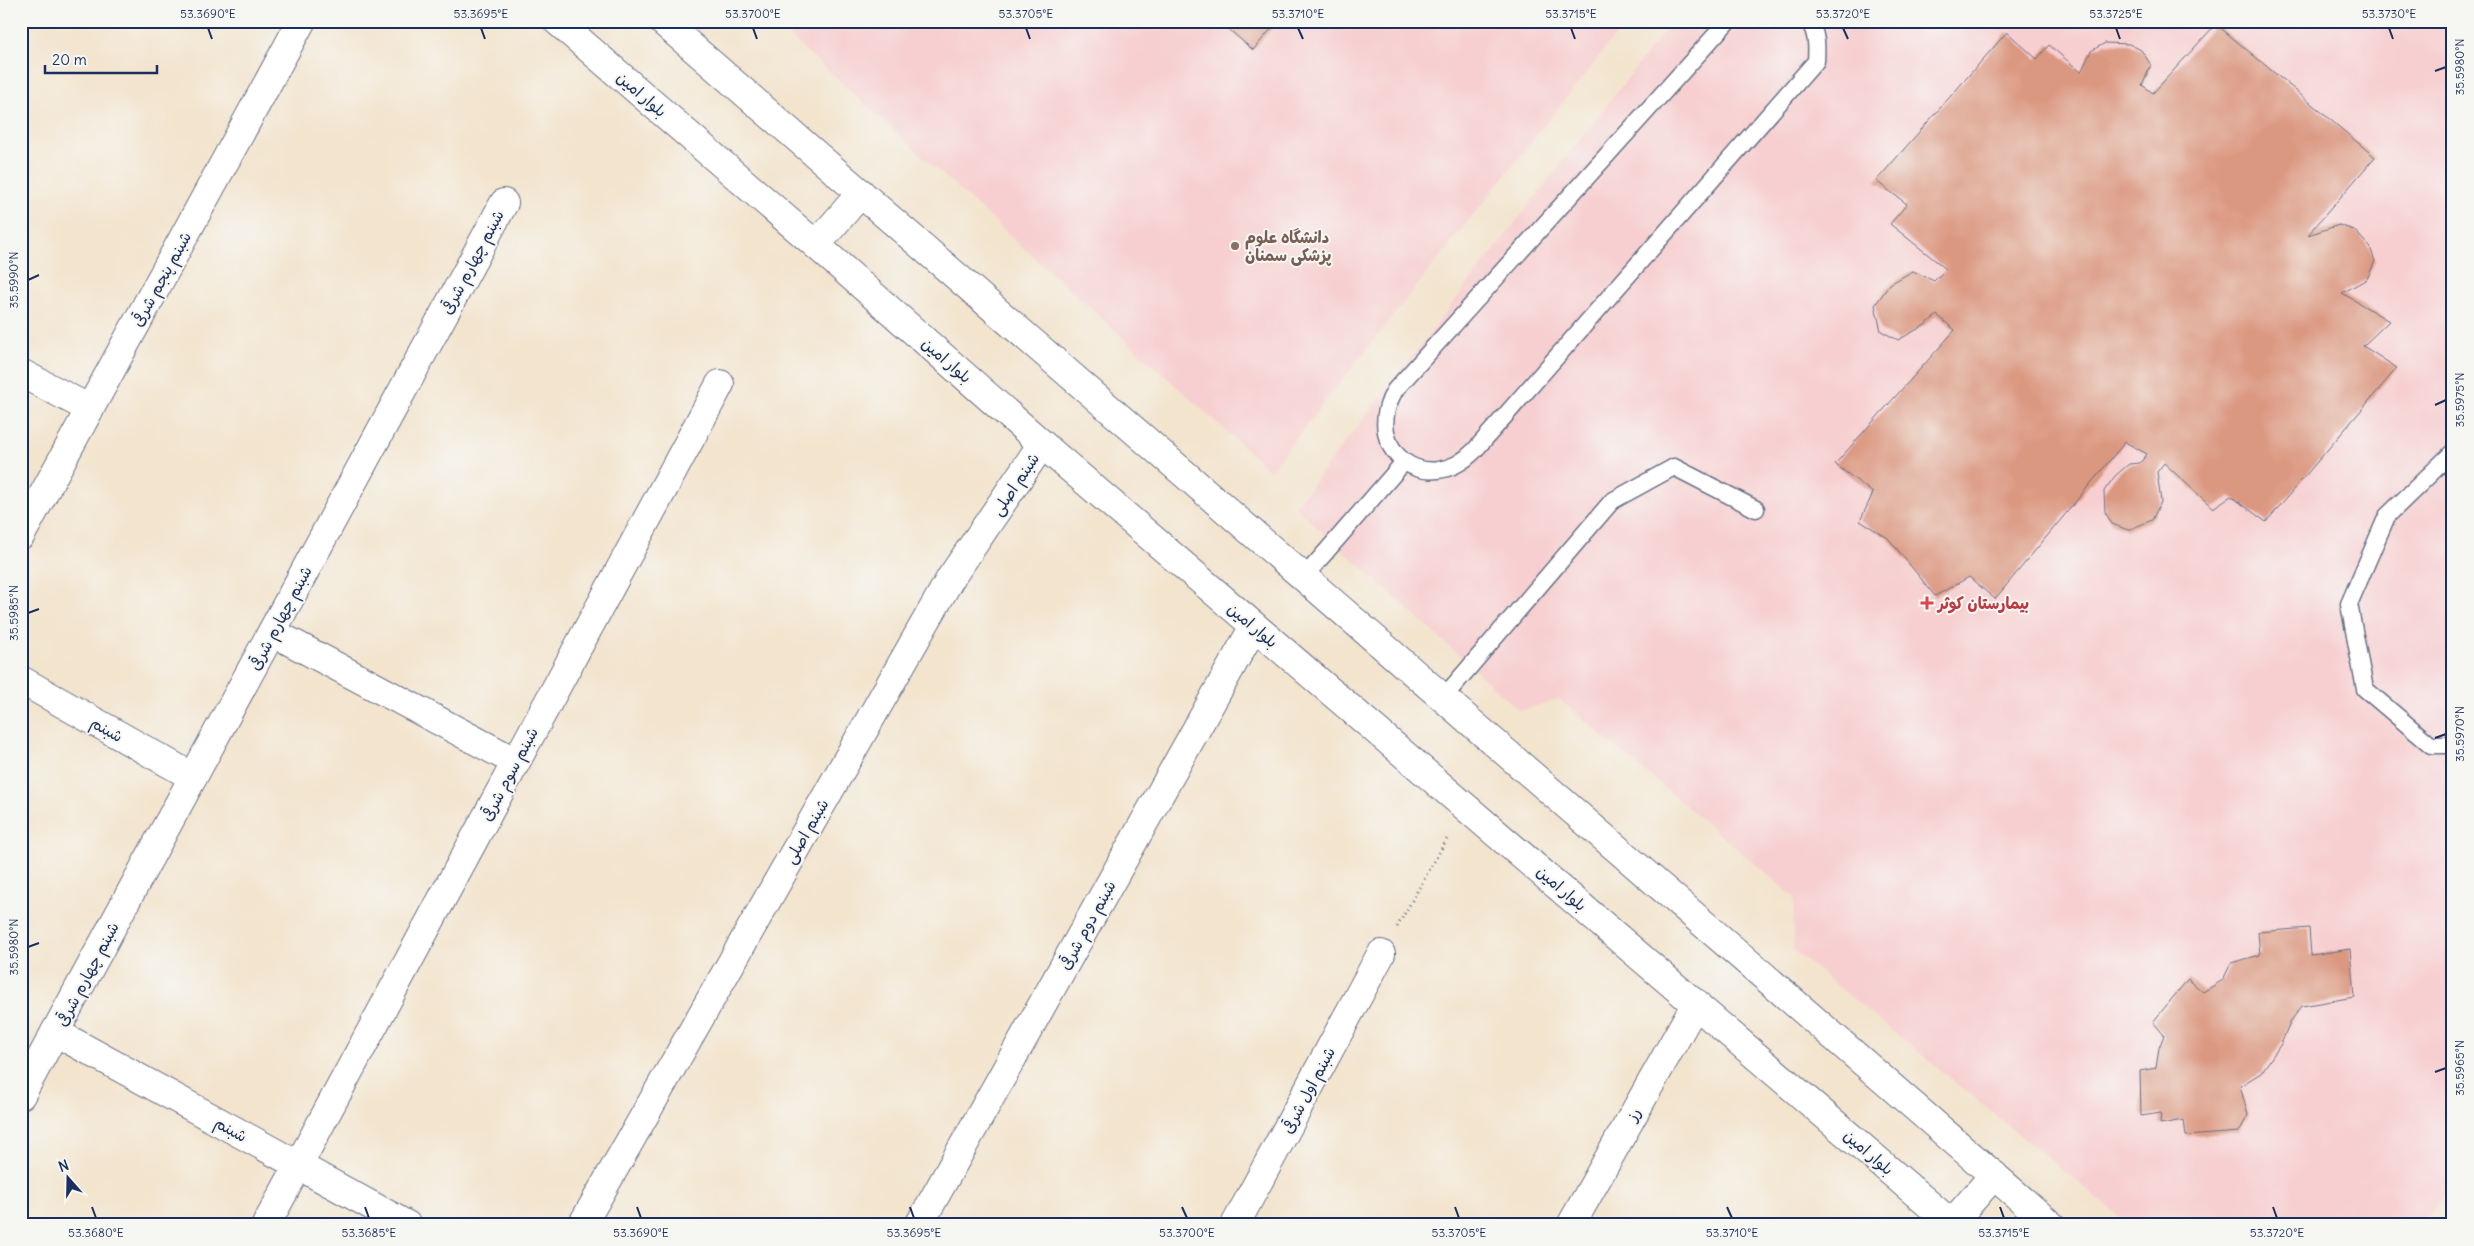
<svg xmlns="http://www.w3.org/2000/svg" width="2474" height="1246" font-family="Delius,'Playpen Sans Arabic',sans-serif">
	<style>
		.built { fill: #f7cfd0 }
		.building { fill: #db9881 }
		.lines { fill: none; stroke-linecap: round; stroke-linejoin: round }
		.service-casing { stroke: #676e85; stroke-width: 19 }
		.minor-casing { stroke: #676e85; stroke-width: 30 }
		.tertiary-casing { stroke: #676e85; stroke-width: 30 }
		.secondary-casing { stroke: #676e85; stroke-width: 30 }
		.path { stroke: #676e85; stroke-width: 3; stroke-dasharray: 1 4; stroke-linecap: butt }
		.service { stroke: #fff; stroke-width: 16 }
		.minor { stroke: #fff; stroke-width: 28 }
		.tertiary { stroke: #fff; stroke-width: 28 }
		.secondary { stroke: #fff; stroke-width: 28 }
		.ticks { fill: none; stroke: #1b2f5e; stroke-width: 2 }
		.education-dot { fill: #8d6e63; stroke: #f6f6f2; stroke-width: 2 }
		.health-dot { fill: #e0444e; stroke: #f6f6f2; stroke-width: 2 }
		.labels { text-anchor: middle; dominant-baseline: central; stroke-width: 4; stroke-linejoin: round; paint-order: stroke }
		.street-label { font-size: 16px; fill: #1b2f5e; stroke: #f6f6f2 }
		.education-label { font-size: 16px; font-weight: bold; fill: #785e54; stroke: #f6f6f2; text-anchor: start }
		.health-label { font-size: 16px; font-weight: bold; fill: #be3a42; stroke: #f6f6f2; text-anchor: start }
		.neatline { fill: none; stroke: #1b2f5e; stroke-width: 2 }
		.ticks-label { font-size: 12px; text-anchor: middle; fill: #1b2f5e }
	</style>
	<rect width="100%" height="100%" fill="#f6f6f2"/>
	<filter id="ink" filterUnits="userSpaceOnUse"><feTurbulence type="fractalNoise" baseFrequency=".02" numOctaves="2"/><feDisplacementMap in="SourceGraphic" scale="10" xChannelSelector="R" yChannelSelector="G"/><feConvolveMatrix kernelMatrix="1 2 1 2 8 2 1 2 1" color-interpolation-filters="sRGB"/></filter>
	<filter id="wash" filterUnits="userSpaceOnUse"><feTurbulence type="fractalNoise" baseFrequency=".0096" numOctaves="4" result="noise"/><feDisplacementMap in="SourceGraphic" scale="20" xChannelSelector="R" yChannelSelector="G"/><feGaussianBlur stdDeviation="1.12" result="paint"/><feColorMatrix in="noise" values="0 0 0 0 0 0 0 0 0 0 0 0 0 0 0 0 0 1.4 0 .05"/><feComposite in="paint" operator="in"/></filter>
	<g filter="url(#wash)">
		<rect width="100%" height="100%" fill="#f3e4cd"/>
		<!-- built -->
		<g class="built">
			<path d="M773 21H1627L1270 471Z"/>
			<path d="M1672 21H2453V1184L2420 1225H2130L1793 950 1794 897 1559 699 1520 711 1295 507Z"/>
		</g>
		<g id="blocks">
			<!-- building -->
			<g class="building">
				<path d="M1219 21H1278L1253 50Z"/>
				<path d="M2216 24 2375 157 2308 235 2339 225 2354 230 2370 247 2375 261 2367 279 2342 293 2389 321 2363 346 2397 368 2266 522 2231 496 2213 508 2164 463 2157 472 2161 502 2152 520 2128 530 2112 524 2105 512 2104 491 2115 476 2129 464 2140 463 2147 454 2125 442 1995 599 1969 577 1935 596 1888 538 1860 521 1873 493 1835 464 1955 330 1937 315 1925 325 1898 340 1881 331 1875 305 1890 284 1913 271 1934 281 1946 269 1890 224 1907 204 1876 181 2007 32 2037 59 2049 45 2081 72 2091 51 2105 43 2129 44 2141 50 2151 65 2142 85 2153 93Z"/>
				<path d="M2309 928 2311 955 2350 949 2354 997 2302 1006 2290 1022 2281 1044 2261 1073 2240 1086 2248 1115 2239 1132 2186 1136 2184 1120 2160 1124 2161 1113 2141 1116 2140 1071 2156 1068 2159 1048 2164 1035 2153 1022 2188 979 2203 992 2223 980 2231 963 2260 955 2258 932Z"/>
			</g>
		</g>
	</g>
	<g filter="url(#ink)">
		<use href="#blocks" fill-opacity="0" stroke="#676e85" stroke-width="1"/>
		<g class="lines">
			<defs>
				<g id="service">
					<path d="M1728 21 1395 390C1360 450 1427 500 1475 450L1816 61C1817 46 1817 34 1809 21"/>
					<path d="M2453 452 2387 516 2349 604 2365 689 2431 745H2453"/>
					<path d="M1304 577 1404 462"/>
					<path d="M1443 698 1612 501 1674 467 1756 509"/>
				</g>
				<g id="minor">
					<path d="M21 373 90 409"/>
					<path d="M21 535 301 22"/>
					<path d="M272 632 516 762"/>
					<path d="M21 680 193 777"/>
					<path d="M55 1032 407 1225"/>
					<path d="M21 1095 504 203"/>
					<path d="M266 1225 720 384"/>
					<path d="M919 1225 1254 626"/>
					<path d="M1235 1225 1381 954"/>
					<path d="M1571 1225 1696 1003"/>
				</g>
				<path id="tertiary" d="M582 1225 950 579 1042 444"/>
				<g id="secondary">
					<path d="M557 21 816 245 1042 444 1953 1225"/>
					<path d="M662 21 2051 1225"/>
					<path d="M816 245 861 193"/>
					<path d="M1952 1223 1994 1175"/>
				</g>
			</defs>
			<!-- service casing -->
			<use href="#service" class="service-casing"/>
			<!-- minor casing -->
			<use href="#minor" class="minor-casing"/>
			<!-- tertiary casing -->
			<use href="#tertiary" class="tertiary-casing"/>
			<!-- secondary casing -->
			<use href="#secondary" class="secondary-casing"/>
			<!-- path -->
			<path class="path" d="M1397 927 1448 837"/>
			<!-- service -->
			<use href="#service" class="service"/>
			<!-- minor -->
			<use href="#minor" class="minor"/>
			<!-- tertiary -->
			<use href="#tertiary" class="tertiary"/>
			<!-- secondary -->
			<use href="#secondary" class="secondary"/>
		</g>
	</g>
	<!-- ticks -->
	<path class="ticks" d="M208 28 212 39M481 28 485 39M753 28 757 39M1026 28 1030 39M1298 28 1303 39M1571 28 1575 39M1843 28 1848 39M2116 28 2120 39M2389 28 2393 39M2435 71 2446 67M28 280 39 275M2435 405 2446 400M28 613 39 609M2435 738 2446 734M28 947 39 943M2435 1072 2446 1068M92 1207 96 1218M365 1207 369 1218M637 1207 641 1218M910 1207 914 1218M1182 1207 1187 1218M1455 1207 1459 1218M1727 1207 1732 1218M2000 1207 2004 1218M2273 1207 2277 1218"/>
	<!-- markers -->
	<circle class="education-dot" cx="1235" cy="246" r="5"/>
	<path class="health-dot" d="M1924.5 595.5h5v5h5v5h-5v5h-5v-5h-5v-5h5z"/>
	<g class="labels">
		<!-- street labels -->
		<g class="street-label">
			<text transform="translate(642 94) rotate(41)">بلوار امین</text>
			<text transform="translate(472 262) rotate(-62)">شبنم چهارم شرقی</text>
			<text transform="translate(161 279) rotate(-61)">شبنم پنجم شرقی</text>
			<text transform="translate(947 360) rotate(41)">بلوار امین</text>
			<text transform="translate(1015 484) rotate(-56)">شبنم اصلی</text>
			<text transform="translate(280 618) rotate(-62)">شبنم چهارم شرقی</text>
			<text transform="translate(1253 625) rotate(40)">بلوار امین</text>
			<text transform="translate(107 729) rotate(30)">شبنم</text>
			<text transform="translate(509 774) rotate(-62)">شبنم سوم شرقی</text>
			<text transform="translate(806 831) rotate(-60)">شبنم اصلی</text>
			<text transform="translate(1562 888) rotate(41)">بلوار امین</text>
			<text transform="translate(1087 925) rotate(-61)">شبنم دوم شرقی</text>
			<text transform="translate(87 974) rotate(-62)">شبنم چهارم شرقی</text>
			<text transform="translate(1308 1090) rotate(-62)">شبنم اول شرقی</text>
			<text transform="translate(1633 1114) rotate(-60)">رز</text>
			<text transform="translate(231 1129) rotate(29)">شبنم</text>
			<text transform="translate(1869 1152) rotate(41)">بلوار امین</text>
		</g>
		<!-- education labels -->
		<g class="education-label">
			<text x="1245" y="237">دانشگاه علوم<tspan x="1245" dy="18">پزشکی سمنان</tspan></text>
		</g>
		<!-- health labels -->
		<g class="health-label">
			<text x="1938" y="603">بیمارستان کوثر</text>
		</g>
	</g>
	<!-- margin -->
	<rect width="2474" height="1246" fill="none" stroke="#f6f6f2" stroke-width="55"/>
	<!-- north arrow -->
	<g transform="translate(68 1178) rotate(340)" stroke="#f6f6f2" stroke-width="4" paint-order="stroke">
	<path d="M0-4L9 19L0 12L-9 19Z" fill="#1b2f5e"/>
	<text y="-8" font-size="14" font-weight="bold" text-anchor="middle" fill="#1b2f5e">N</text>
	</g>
	<!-- scale -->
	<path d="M45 65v8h112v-8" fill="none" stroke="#1b2f5e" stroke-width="2.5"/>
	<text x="52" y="65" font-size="15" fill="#1b2f5e" stroke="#f6f6f2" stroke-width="4" paint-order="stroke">20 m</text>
	<rect x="28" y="28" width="2418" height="1190" class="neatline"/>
	<g class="ticks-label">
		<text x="208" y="18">53.3690°E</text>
		<text x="481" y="18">53.3695°E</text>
		<text x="753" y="18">53.3700°E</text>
		<text x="1026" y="18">53.3705°E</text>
		<text x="1298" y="18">53.3710°E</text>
		<text x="1571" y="18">53.3715°E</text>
		<text x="1843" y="18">53.3720°E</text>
		<text x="2116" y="18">53.3725°E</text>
		<text x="2389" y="18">53.3730°E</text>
		<text transform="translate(2460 67) rotate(-90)" y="4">35.5980°N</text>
		<text transform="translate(14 280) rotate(-90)" y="4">35.5990°N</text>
		<text transform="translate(2460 400) rotate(-90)" y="4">35.5975°N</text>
		<text transform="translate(14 613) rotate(-90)" y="4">35.5985°N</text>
		<text transform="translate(2460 734) rotate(-90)" y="4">35.5970°N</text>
		<text transform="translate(14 947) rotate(-90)" y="4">35.5980°N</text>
		<text transform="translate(2460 1068) rotate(-90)" y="4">35.5965°N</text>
		<text x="96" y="1237">53.3680°E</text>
		<text x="369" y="1237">53.3685°E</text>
		<text x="641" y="1237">53.3690°E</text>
		<text x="914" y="1237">53.3695°E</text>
		<text x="1187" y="1237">53.3700°E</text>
		<text x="1459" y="1237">53.3705°E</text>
		<text x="1732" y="1237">53.3710°E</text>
		<text x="2004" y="1237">53.3715°E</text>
		<text x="2277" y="1237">53.3720°E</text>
	</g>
</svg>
